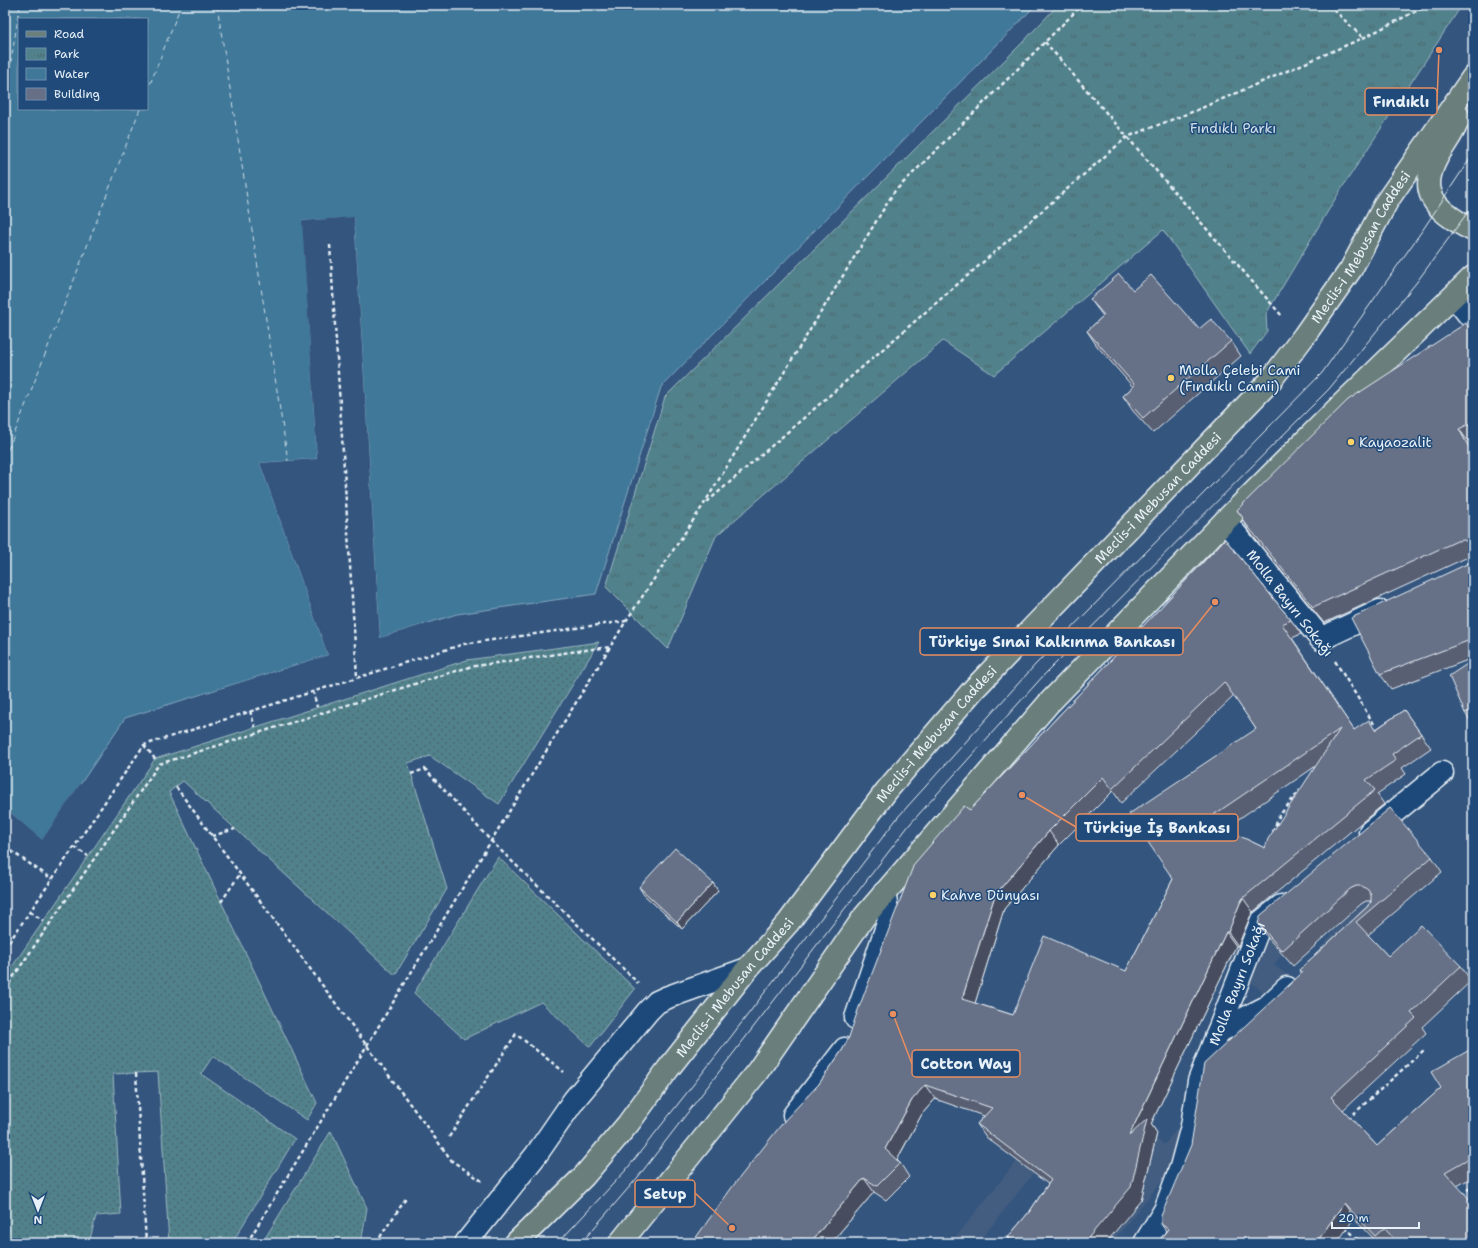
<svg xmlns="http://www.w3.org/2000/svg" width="1478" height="1248" font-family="'Shantell Sans',sans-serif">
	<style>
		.built { fill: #435d80; fill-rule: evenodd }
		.grass { fill: url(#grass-dots); stroke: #9cb9c2 }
		.park { fill: url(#park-tufts); stroke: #9cb9c2 }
		.water { fill: #407899; stroke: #83a8bf; fill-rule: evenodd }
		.pier { fill: #34557e }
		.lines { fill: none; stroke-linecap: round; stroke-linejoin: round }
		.ferry { stroke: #cfdfea; stroke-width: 1; stroke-dasharray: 5 4; stroke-linecap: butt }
		.minor-casing { stroke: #e8f1f8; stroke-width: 25 }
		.major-casing { stroke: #e8f1f8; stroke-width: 25 }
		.path { stroke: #e8f1f8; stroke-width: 2.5; stroke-dasharray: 4 3; stroke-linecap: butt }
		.minor { stroke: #1f4a7a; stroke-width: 22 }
		.major { stroke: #6b7f7c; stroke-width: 22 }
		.tram { stroke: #e8f1f8; stroke-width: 1 }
		.path-bridge { stroke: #e8f1f8; stroke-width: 2.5; stroke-dasharray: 4 3; stroke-linecap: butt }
		.wall { fill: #585f73; stroke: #e8f1f8; fill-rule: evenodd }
		.shaded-wall { fill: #474e5e; stroke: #e8f1f8 }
		.building { fill: #666f86; stroke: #e8f1f8; fill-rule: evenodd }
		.poi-dot { fill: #ffd166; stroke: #1f4a7a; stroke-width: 1.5 }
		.labels { text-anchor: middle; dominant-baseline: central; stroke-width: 3; stroke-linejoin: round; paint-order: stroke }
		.park-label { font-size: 14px; fill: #d1e0e8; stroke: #1f4a7a }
		.street-label { font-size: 14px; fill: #e8f1f8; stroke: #1f4a7a }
		.poi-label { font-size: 14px; fill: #e8f1f8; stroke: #1f4a7a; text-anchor: start }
		.leader { fill: none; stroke: #e88e5f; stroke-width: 1.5 }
		.callout-dot { fill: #e88e5f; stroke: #1f4a7a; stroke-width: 1.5 }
		.callout { fill: #1f4a7a; stroke: #e88e5f; stroke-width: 1.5 }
		.callout-label { font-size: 15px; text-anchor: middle; font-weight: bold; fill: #e8f1f8 }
	</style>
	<defs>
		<pattern id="grass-dots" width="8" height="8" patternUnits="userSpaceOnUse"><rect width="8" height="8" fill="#51818b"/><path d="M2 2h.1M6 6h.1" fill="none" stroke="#4c676e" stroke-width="1.8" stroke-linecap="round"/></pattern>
		<pattern id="park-tufts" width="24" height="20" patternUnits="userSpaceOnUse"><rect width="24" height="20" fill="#51818b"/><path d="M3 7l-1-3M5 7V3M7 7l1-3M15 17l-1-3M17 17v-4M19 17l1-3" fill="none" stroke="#4c676e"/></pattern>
	</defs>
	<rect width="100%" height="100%" fill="#34557e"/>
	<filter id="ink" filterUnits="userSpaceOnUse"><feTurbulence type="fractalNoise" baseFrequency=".025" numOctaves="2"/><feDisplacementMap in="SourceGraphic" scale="8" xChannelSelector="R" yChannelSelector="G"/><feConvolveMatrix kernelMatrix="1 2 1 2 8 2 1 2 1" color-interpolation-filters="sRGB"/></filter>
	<g filter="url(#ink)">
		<!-- built -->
		<path class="built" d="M1286 824 1230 928 1253 947 1271 924 1292 941 1274 965 1295 981 1367 890 1383 903 1112 1243H1085L1080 1115 978 1243H951ZM1211 951 1277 1003 1164 1145 1143 1128Z"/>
		<!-- grass -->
		<g class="grass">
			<path d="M599 642 499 804 430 756 408 763 447 889 395 975 183 781 169 792 317 1103 307 1120 213 1056 201 1074 295 1139 232 1243H169L158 1072 113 1074 121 1214 96 1216 89 1243H5V977L155 759 467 660Z"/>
			<path d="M498 857 635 989 590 1047 541 1002 464 1039 414 993Z"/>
			<path d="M331 1131 367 1208 361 1243H262Z"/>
		</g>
		<!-- park -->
		<path class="park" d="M1058 5H1462L1340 191 1266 314 1267 331 1250 354 1163 230 994 375 943 341 716 536 668 649 606 587 665 397 1021 44Z"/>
		<!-- water -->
		<path class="water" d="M5 5H1036L661 387 596 594 457 614 380 638 354 218 303 221 317 459 260 463 328 655 125 718 42 841 5 808ZM19 19H147V109H19Z"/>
		<!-- pier -->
		<g class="pier">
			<path d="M354 217 380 638 422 625 423 627 381 640 378 639 352 219 305 223 319 459 317 461 263 464 330 655 202 697 201 695 328 655 260 463 317 459 302 221Z"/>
			<path d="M80 784 82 785 42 843 40 842 5 811V808L42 840Z"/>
		</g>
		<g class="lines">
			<!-- ferry -->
			<g class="ferry">
				<path d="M217 5 288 461"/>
				<path d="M147 92 181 5"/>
				<path d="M5 99 20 5"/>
				<path d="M5 458 140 109"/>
			</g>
			<defs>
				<g id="minor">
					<path d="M1454 296 1473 320"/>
					<path d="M1225 521 1321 639 1380 611"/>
					<path d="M1370 832 1442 773"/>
					<path d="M856 1018 889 920 884 893"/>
					<path d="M1218 1032 1267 1007 1287 988"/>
					<path d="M794 1115 845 1049"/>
					<path d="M466 1243 536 1155 574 1100 648 1011 657 1002 668 997 747 969"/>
					<path id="s1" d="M1145 1243 1165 1210 1181 1167 1192 1126 1199 1081 1261 922 1281 906"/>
				</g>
				<g id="major">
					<path d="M1459 117C1455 132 1444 144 1437 157 1423 183 1427 201 1452 218 1458 222 1466 227 1473 230"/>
					<path id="s2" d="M516 1243 584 1176 628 1124 668 1069 747 969 788 923 887 790 973 690 1270 381 1304 336 1351 269 1387 201 1473 77"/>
					<path d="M620 1243 757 1072 864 917 1048 704 1225 521 1335 411 1473 277"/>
				</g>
			</defs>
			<!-- minor casing -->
			<use href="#minor" class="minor-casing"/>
			<!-- major casing -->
			<use href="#major" class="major-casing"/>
			<!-- path -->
			<g class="path">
				<path d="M1329 5 1363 38"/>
				<path d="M1045 42 1282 316"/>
				<path d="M330 245 357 677"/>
				<path d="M707 502 1127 137 1197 110 1363 38 1428 5"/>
				<path d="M577 651 610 647"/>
				<path d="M1335 661 1374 724 1371 727"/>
				<path d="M313 691 317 707"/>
				<path d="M250 711 255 727"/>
				<path d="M144 745 155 759"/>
				<path d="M411 774 425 769 491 841 638 983"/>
				<path d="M176 787 452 1161 482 1181"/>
				<path d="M1273 832 1279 816 1300 790"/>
				<path d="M212 836 235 829"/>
				<path d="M5 847 52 879"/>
				<path d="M74 847 88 856"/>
				<path d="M221 902 240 874"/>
				<path d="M30 912 44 921"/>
				<path d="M5 948 144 745 464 644 626 621"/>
				<path d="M136 1073 146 1243"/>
				<path d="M1348 1119 1424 1050"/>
				<path d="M449 1137 516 1034 564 1072"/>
				<path d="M1462 1195 1473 1185"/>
				<path d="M1345 1227 1362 1243"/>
				<path d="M247 1243 491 841 626 621 704 504 894 192 1082 5"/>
				<path d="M376 1243 407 1197"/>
			</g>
			<!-- minor -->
			<use href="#minor" class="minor"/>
			<!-- major -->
			<use href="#major" class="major"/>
			<!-- tram -->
			<g class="tram">
				<path d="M558 1243 626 1170 730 1038 898 817 1035 665 1322 373 1424 228 1473 154"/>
				<path d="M581 1243 638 1177 910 824 1044 675 1329 389 1416 283 1473 205"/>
			</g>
			<!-- path-bridge -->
			<path class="path-bridge" d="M5 989 159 764 469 667 577 651"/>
		</g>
		<!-- wall -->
		<g class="wall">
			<path d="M1133 290 1199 329 1231 341 1241 356 1153 433 1133 411 1123 396 1133 387 1097 346 1087 331 1103 316 1090 299Z"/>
			<path d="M1473 324V442L1470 444 1473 451V556L1468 557 1324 623 1252 535 1242 519 1243 518 1237 510Z"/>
			<path d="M1225 539 1291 620 1301 634 1292 638 1354 730 1376 729 1404 710 1431 748 1402 768 1406 774 1377 794 1384 804 1253 912 1250 917 1240 942 1238 946H1236L1151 1124 1157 1133 1141 1200 1009 1239 1008 1237 1030 1211 1048 1184 987 1138 977 1124 984 1116 935 1099 922 1114 897 1160 900 1163 909 1177 886 1200 874 1192 831 1243H692L819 1084 843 1049 970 810ZM1234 696 1256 729 1173 879 1126 971 1013 1015 975 1003 1004 909 1059 845 1113 791 1121 803ZM1316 766 1265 848 1224 829Z"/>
			<path d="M1473 558V658L1391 689 1380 674 1467 564 1472 560Z"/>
			<path d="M1473 660V725L1465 713Z"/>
			<path d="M1432 857 1442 872 1368 935 1388 956 1461 966 1471 981 1422 1027 1426 1033 1343 1110 1377 1146 1441 1088 1473 1048V1177L1457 1186 1473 1243H1378L1354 1218 1166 1231 1161 1224 1301 974 1299 970 1367 907 1371 901H1366L1361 904 1293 966 1268 938 1258 923Z"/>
			<path d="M713 883 718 891 682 929 644 895 639 887Z"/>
		</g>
		<!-- shaded-wall -->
		<g class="shaded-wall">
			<path d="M1459 429 1470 444 1473 451V455Z"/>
			<path d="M1049 831 1059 845 1004 909 972 1013 962 999 995 895Z"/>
			<path d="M713 883 718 891 682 929 677 922Z"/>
			<path d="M1243 898 1253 912 1250 917 1238 946 1228 932 1240 903Z"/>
			<path d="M1226 932 1236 946 1151 1124 1157 1133 1141 1200 1106 1243H1084L1129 1136Z"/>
			<path d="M925 1085 935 1099 922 1114 895 1163 885 1149 912 1100Z"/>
			<path d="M864 1178 874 1192 831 1243H810Z"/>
			<path d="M1344 1203 1354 1218 1337 1243H1316Z"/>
			<path d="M802 1238 805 1243H797Z"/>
		</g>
		<!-- building -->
		<g class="building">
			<path d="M1119 274 1133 290 1151 275 1199 329 1211 319 1231 341 1143 418 1123 396 1135 385 1087 331 1104 315 1090 299Z"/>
			<path d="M1466 323 1468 327 1473 324V422L1459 429 1473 455V547L1470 543 1464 540 1457 541 1313 607 1242 519 1243 518 1237 510 1348 400Z"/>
			<path d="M1225 539 1291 620 1282 624 1354 730 1369 720 1375 730 1404 710 1421 734 1392 754 1396 760 1366 780 1375 790 1243 898 1240 903 1230 928 1228 932H1226L1129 1136 1147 1119 1131 1187 1084 1243H1007L1010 1238 1008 1237 1030 1211 1051 1180 977 1124 992 1108 925 1085 912 1100 885 1149 900 1163 877 1186 864 1178 810 1243H808L802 1238 797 1243H692L733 1186 785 1120 819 1084 843 1049 849 1037 858 1010 914 864 964 806 970 810ZM1224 682 1256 729 1129 814 1173 879 1126 971 1044 936 1013 1015 962 999 995 895 1049 831 1103 777 1112 789ZM1340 729 1268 839 1265 848 1206 820Z"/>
			<path d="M1473 558V639L1380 674 1351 618 1467 564 1472 560Z"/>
			<path d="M1473 660V710L1465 713 1449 676Z"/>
			<path d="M1390 808 1432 857 1356 922 1388 956 1421 925 1461 966 1411 1013 1416 1018 1331 1097 1377 1146 1441 1088 1431 1072 1473 1048V1156L1445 1172 1473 1203V1243H1398L1384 1228 1375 1236 1344 1203 1316 1243H1157L1168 1229 1161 1224V1216L1191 1145 1204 1064 1302 973 1299 970 1367 907 1371 902V895L1368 890 1362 886H1356L1350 889 1282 951 1258 923 1261 915Z"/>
			<path d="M675 848 713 883 677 922 639 887Z"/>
			<path d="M898 1240 900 1243H894Z"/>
		</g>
	</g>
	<!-- markers -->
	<g class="poi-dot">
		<circle cx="1171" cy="378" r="4"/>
		<circle cx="1351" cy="442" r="4"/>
		<circle cx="933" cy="895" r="4"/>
	</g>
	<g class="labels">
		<!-- park labels -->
		<g class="park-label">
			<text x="1233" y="128">Fındıklı Parkı</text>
		</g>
		<!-- street labels -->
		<g class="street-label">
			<text stroke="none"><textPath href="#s2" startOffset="1309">Meclis-i Mebusan Caddesi</textPath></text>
			<text stroke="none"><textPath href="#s2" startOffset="985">Meclis-i Mebusan Caddesi</textPath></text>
			<text transform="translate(1290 603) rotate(52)">Molla Bayırı Sokağı</text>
			<text stroke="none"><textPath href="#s2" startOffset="661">Meclis-i Mebusan Caddesi</textPath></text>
			<text stroke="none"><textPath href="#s1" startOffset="277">Molla Bayırı Sokağı</textPath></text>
			<text stroke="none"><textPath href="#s2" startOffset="337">Meclis-i Mebusan Caddesi</textPath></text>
		</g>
		<!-- poi labels -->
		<g class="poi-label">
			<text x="1179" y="370">Molla Çelebi Cami<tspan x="1179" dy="16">(Fındıklı Camii)</tspan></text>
			<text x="1359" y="442">Kayaozalit</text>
			<text x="941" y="895">Kahve Dünyası</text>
		</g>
	</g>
	<!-- callouts -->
	<path class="leader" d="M1439 50L1437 101M1215 602L1183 642M1022 795L1076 827M893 1014L912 1064M732 1228L695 1193"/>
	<g class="callout-dot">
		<circle cx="1439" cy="50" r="4"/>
		<circle cx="1215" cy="602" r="4"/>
		<circle cx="1022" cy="795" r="4"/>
		<circle cx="893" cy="1014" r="4"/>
		<circle cx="732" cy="1228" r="4"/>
	</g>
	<g class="callout">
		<rect x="1365" y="88" width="72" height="27" rx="4"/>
		<rect x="920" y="628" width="263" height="27" rx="4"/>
		<rect x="1076" y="814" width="162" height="27" rx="4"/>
		<rect x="912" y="1050" width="108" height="27" rx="4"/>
		<rect x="635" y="1180" width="60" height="27" rx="4"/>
	</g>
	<g class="callout-label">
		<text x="1401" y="107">Fındıklı</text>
		<text x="1052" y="647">Türkiye Sınai Kalkınma Bankası</text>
		<text x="1157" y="833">Türkiye İş Bankası</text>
		<text x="966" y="1069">Cotton Way</text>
		<text x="665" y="1199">Setup</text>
	</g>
	<!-- margin -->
	<rect width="1478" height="1248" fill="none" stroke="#1f4a7a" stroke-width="20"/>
	<rect x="10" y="10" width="1458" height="1228" fill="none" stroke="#e8f1f8" stroke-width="1.5" filter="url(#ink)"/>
	<!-- legend -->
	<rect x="18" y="18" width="130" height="92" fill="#1f4a7a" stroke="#6f8dac"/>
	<rect x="26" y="31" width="20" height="6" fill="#6b7f7c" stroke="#6f8dac"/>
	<text x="54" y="38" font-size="12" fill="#e8f1f8">Road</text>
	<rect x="26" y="48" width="20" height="12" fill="url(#park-tufts)" stroke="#6f8dac"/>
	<text x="54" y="58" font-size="12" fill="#e8f1f8">Park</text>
	<rect x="26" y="68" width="20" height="12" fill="#407899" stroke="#6f8dac"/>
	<text x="54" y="78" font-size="12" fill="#e8f1f8">Water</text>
	<rect x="26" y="88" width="20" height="12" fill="#666f86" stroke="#6f8dac"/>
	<text x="54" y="98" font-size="12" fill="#e8f1f8">Building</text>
	<!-- north arrow -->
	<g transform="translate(38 1210) rotate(180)" stroke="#1f4a7a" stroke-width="3" paint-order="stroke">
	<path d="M0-3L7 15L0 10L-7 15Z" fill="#e8f1f8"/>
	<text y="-6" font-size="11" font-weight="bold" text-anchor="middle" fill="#e8f1f8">N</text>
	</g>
	<!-- scale -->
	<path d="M1332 1222v6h87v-6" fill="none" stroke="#e8f1f8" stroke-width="2"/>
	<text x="1338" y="1222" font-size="12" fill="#e8f1f8" stroke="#1f4a7a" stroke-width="3" paint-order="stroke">20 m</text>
</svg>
